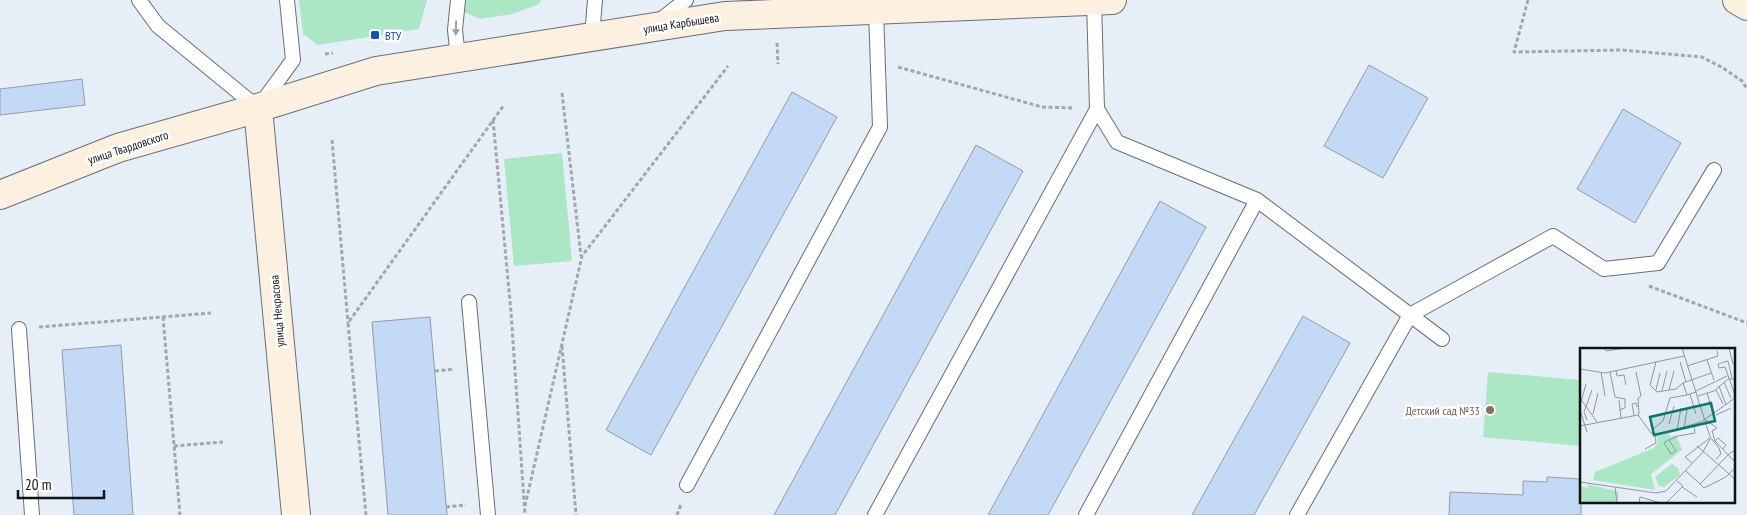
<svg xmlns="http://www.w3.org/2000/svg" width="1747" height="515" font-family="'PT Sans Narrow',sans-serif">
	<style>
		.green { fill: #abe6c5 }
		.building { fill: #c3daf6; stroke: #949ba4 }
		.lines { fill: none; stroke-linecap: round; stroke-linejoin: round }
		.lane-casing { stroke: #696f77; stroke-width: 16 }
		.secondary-casing { stroke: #696f77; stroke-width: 30 }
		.path { stroke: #a0a7ae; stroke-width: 3; stroke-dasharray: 4 2.5; stroke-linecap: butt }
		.lane { stroke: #fff; stroke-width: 14 }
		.secondary { stroke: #fcf1e1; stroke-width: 28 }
		.oneway { fill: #9fa0a1 }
		.transit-dot { fill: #1a4fb4; stroke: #fff; stroke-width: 2 }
		.education-dot { fill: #8d6e63; stroke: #fff; stroke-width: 2 }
		.labels { text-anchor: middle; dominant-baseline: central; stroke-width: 5; stroke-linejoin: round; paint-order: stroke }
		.street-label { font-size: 12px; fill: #0f1114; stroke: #fff }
		.transit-label { font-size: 12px; fill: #164399; stroke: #fff; text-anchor: start }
		.education-label { font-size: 12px; fill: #785e54; stroke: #fff; text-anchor: end }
		.inset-road { fill: none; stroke: #90969c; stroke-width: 1 }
		.view { fill: #0f766e; fill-opacity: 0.15; stroke: #0f766e; stroke-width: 2.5 }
		.inset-edge { fill: none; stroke: #0f1114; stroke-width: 2.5 }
	</style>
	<rect width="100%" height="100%" fill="#e6eef7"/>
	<!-- green -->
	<g class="green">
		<path d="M299 0H427L419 29 318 45 303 34Z"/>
		<path d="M466 0H541L539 4 512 14 480 19 462 11Z"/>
		<path d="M562 153 572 261 514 266 504 159Z"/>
		<path d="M1488 372 1581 380V446L1483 437Z"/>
	</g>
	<!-- building -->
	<g class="building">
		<path d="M1369 65 1428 98 1383 178 1324 146Z"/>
		<path d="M82 79 85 105 0 115V89Z"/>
		<path d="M792 92 837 117 651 455 606 430Z"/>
		<path d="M1623 109 1681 143 1635 223 1577 189Z"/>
		<path d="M976 145 1023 171 835 515H774Z"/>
		<path d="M1160 201 1206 227 1048 515H988Z"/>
		<path d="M1303 316 1350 343 1254 515H1192Z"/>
		<path d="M430 317 447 515H388L372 322Z"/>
		<path d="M121 345 133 515H74L62 350Z"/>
		<path d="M1547 477 1581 479V515H1449L1450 492 1523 495V481L1547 482Z"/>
	</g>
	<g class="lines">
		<defs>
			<g id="lane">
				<path d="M139 0 158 26 258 108 293 60 287 0"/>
				<path d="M659 21 686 0"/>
				<path d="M592 36 595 0"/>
				<path d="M458 57 455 30 458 0"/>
				<path d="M1097 109 1117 142 1257 200 1442 339"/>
				<path d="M469 302 488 515"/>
				<path d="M19 329 32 515"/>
				<path d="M687 485 880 127 876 10"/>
				<path d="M875 515 1097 109 1094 1"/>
				<path d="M1086 515 1257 200"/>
				<path d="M1297 515 1410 315 1553 236 1604 269 1658 263 1714 170"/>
			</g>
			<g id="secondary">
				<path d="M1737 0 1747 6"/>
				<path d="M258 108 296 515"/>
				<path d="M0 195 118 148 258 108 376 71 725 16 1112 0"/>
			</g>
		</defs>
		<!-- lane casing -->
		<use href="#lane" class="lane-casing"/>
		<!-- secondary casing -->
		<use href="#secondary" class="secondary-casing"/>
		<!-- path -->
		<g class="path">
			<path d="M1528 0 1514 52 1622 50 1702 57 1723 68 1742 81 1747 89"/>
			<path d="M777 43 778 64"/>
			<path d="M325 54 333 53"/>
			<path d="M898 67 1042 107 1074 108"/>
			<path d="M562 93 581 256"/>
			<path d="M493 120 511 312 525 515"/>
			<path d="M332 140 348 323"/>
			<path d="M1649 286 1747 323"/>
			<path d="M163 317 180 515"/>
			<path d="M39 327 211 313"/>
			<path d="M562 346 576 515"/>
			<path d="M435 371 454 369"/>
			<path d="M174 446 223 442"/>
			<path d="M525 506 582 256 728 66"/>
			<path d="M446 507 466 505"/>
			<path d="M366 515 348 323 504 105"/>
			<path d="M677 515 681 504"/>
		</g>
		<!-- lane -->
		<use href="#lane" class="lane"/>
		<!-- secondary -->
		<use href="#secondary" class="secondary"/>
	</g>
	<!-- one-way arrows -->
	<defs><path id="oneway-solid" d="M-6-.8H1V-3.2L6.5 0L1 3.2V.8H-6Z" transform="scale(1.25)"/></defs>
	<use class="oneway" href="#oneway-solid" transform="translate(456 28) rotate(91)"/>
	<!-- markers -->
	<rect class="transit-dot" x="370" y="30" width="10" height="10" rx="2.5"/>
	<circle class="education-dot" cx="1490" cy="410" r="5"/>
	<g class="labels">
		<!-- street labels -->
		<g class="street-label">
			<text transform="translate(681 23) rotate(-9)">улица Карбышева</text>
			<text transform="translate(128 147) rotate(-18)">улица Твардовского</text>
			<text transform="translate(277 311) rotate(-95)">улица Некрасова</text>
		</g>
		<!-- transit labels -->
		<g class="transit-label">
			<text x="385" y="35">ВТУ</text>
		</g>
		<!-- education labels -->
		<g class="education-label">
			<text x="1480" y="410">Детский сад №33</text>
		</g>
	</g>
	<!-- overview -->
	<g transform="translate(1580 348)">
		<rect width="155" height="155" fill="#e6eef7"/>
		<path d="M89 85 90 89 96 87 102 102 71 126 75 142 13 132 15 124 74 100 78 94 76 88ZM92 116 98 120 100 127 84 139 79 138 75 129ZM7 136 39 144 38 155H0L2 139 9 140Z" fill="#abe6c5"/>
		<path class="inset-road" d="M24 0 26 3 45 0M102 0 130 89 139 100 141 106 136 111M149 0 153 16M127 12 134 32M76 14 70 37 77 44 96 41 103 35 131 25M100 14 106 34M107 18 138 8 137 3M0 21 25 25 104 8M36 22 37 28 44 27 46 37M21 24 25 48M30 24 35 49 45 51V60L39 62M56 24 61 48 58 50 59 67M152 30 148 13 138 16 139 20 145 19 155 47M144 34 151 50M103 35 107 47 116 44M139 38 146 57M76 42 80 25M89 42 94 23M136 42 143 56M82 43 87 23M116 43 147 28M127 45 132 62M110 46 116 66M118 48 134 43 148 31H155M0 50 17 74M39 52 41 70M1 54 6 36M0 62 7 84M13 66 18 45M54 67 52 56 56 55 57 59M136 67 151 60M7 72 4 64 12 42M126 72 137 80 132 83 135 93 155 114M89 76 94 58M0 78 58 67 71 85 77 87 121 74 155 50M104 80 107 62M73 81 83 73 90 50 107 47M97 82 101 60M89 92 96 103 91 106 84 95 88 92H89L98 88 115 85 114 77M135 93 138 90 146 97 143 101M117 98 155 131M65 101 76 95 75 87M112 115 105 109 130 90M106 123 120 136 148 107 153 103 155 105M0 134 76 145 86 143 123 104 130 91M120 136 124 140 146 129 155 120M35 139 37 155M102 139 117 149M59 155 60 149 81 155M86 155 103 138 97 133"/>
		<path class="view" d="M131 55 135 73 74 87 70 69Z"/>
		<rect width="155" height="155" class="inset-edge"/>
	</g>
	<!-- scale -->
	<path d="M18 490v8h86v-8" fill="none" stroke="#0f1114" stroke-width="2.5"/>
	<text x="25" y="490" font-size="15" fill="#0f1114" stroke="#ffffff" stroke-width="4" paint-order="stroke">20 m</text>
</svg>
